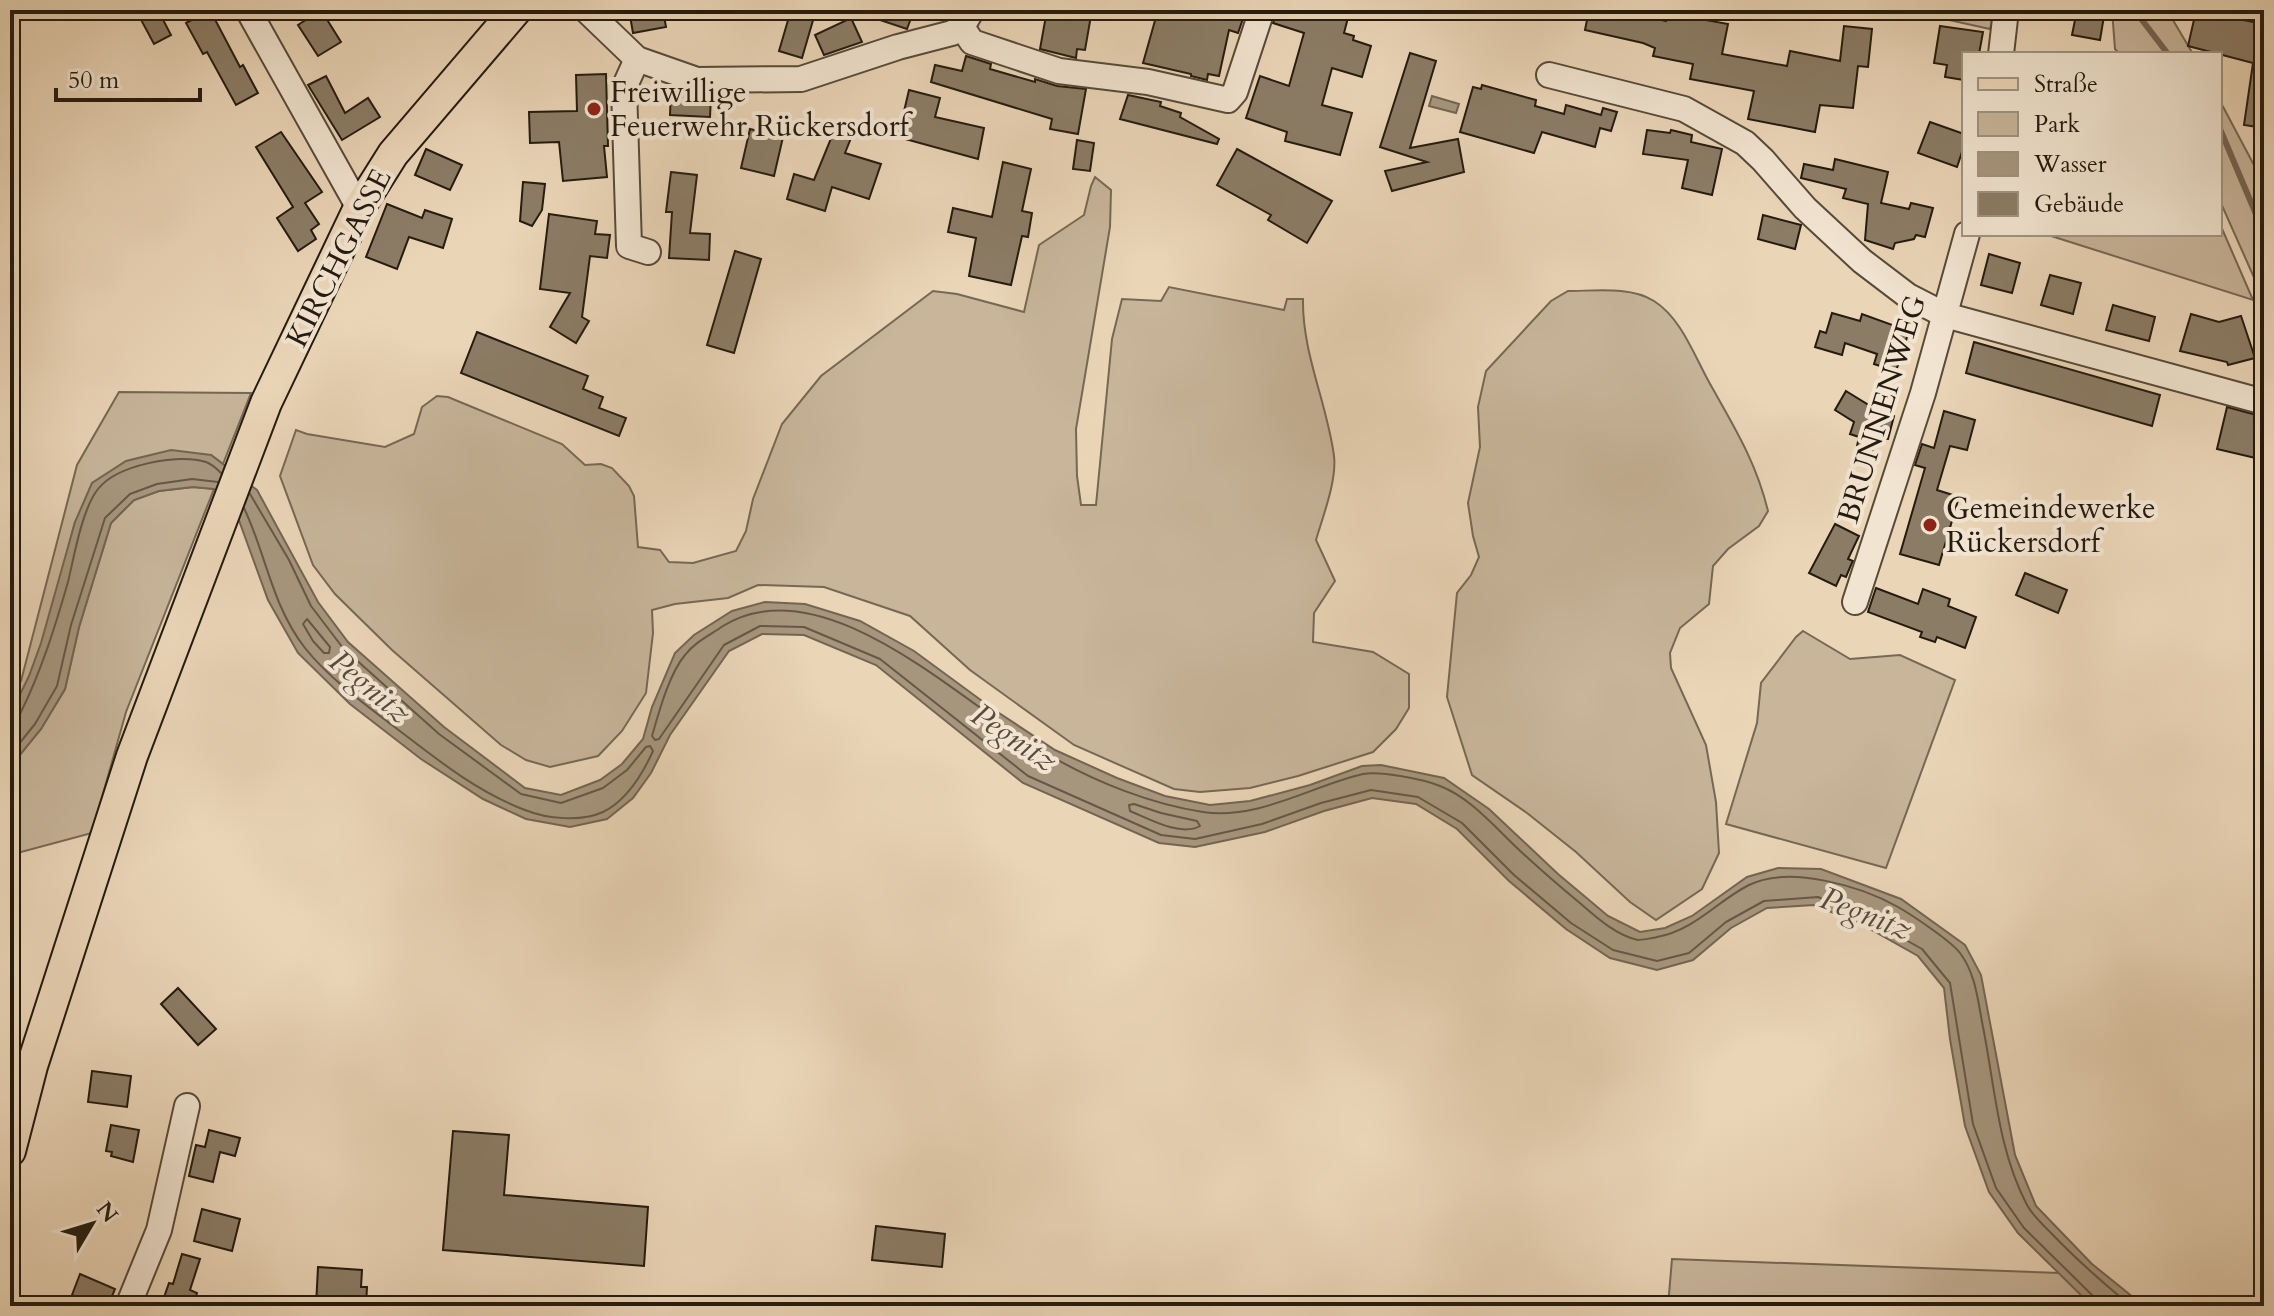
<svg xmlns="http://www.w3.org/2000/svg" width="2274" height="1316" font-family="Cardo,serif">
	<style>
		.green { fill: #c8b59a; stroke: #766854; stroke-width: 2 }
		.water { fill: #a7967e; stroke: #736552; stroke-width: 2 }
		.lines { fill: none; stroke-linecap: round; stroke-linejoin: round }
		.shore { stroke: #665846; stroke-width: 2 }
		.stream { stroke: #736552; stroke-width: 6 }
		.building { fill: #8b7c66; stroke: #241b0f; stroke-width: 2 }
		.minor-casing { stroke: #564a39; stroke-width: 28 }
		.major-casing { stroke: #241b0f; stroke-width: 34 }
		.minor { stroke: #f1e4d0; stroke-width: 24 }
		.major { stroke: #ead5b7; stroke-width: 30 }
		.poi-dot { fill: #8f2418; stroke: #f1e4d0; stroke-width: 3 }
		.labels { text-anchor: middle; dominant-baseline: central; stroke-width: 8; stroke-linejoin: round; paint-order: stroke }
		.poi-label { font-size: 30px; fill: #241b0f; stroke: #f1e4d0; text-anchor: start }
		.street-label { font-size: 30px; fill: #241b0f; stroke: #f1e4d0 }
		.water-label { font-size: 32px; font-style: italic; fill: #584c3b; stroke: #f1e4d0 }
	</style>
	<rect width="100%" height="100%" fill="#ead5b7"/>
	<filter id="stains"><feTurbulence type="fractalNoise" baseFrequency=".0025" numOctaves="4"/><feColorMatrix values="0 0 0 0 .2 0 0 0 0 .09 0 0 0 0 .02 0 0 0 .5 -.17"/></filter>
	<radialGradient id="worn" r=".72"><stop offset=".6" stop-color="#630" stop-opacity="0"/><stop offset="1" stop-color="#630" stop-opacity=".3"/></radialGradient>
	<!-- green -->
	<g class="green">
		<path d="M1923 10H1995L1990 29 1922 14Z"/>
		<path d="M2112 10H2167L2193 54H2120L2115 49Z"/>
		<path d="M2220 101 2264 184V300L2220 201Z"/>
		<path d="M1095 177 1111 190 1110 227 1076 429 1077 476 1081 505H1096L1112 339 1122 299 1161 301 1169 287 1284 310 1287 299H1303C1302 353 1327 403 1334 456 1337 480 1323 516 1316 540L1335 581 1314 613 1313 642 1373 652 1409 674V708L1396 729 1373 752 1298 776 1250 788 1200 792 1174 789 1074 745 970 670 910 616 824 587 758 585 728 598 675 604 652 610 653 633 646 693 622 731 598 756 550 767 526 760 501 745 392 650 335 594 313 565 280 476 296 430 307 434 385 447 414 434 422 407 437 396 448 397 562 444 585 465 601 464 612 468 629 486 634 496 638 547 660 550 669 562 693 563 736 551 746 531 753 499 782 424 821 376 933 291 957 294 1024 312 1039 245 1084 215 1091 186Z"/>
		<path d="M2220 224 2253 300 2048 235 2220 234Z"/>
		<path d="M1568 291C1594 291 1631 286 1654 301 1681 318 1694 355 1709 382 1733 425 1756 461 1768 511L1759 526 1728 549 1713 566 1709 604 1680 628 1670 653 1671 668 1706 745 1716 802 1719 853 1702 889 1656 920 1630 902 1576 852 1527 813 1472 775 1447 697 1457 593 1471 575 1479 557 1473 536 1468 503 1480 447 1478 407 1486 371 1551 301Z"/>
		<path d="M119 392 251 393 223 464 211 455 75 522C60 578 41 669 10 715V692L21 681 77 465Z"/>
		<path d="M193 487 214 489 126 712 92 833 10 855V767L41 729 65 689 79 627 111 523 134 500 159 491Z"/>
		<path d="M1803 631 1850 659 1900 655 1955 680 1886 868 1726 824 1757 723 1761 683 1796 637Z"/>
		<path d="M1672 1259 2060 1273 2092 1306H1668Z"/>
	</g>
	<!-- water -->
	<g class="water">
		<path d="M1432 96 1459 104 1456 113 1429 106Z"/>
		<path d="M171 450 211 455 257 490 318 602 348 642 444 727 525 788 561 795 600 780 622 764 643 739 652 707 675 653 694 635 732 611 765 602 805 604 860 621 914 651 993 709 1055 750 1117 778 1165 796 1210 805 1250 801 1310 785 1362 766 1381 765 1444 778 1489 809 1558 874 1608 916 1640 932 1665 928 1692 916 1747 877 1778 868 1821 869 1901 899 1965 945 1981 975 2015 1155 2036 1206 2092 1264 2144 1306H2092L2018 1233 1989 1192 1965 1126 1950 1039 1944 988 1918 956 1861 924 1814 905 1767 908 1731 928 1693 960 1657 970 1610 958 1566 929 1509 881 1457 829 1416 804 1372 798 1324 811 1265 832 1195 847 1159 843 1023 783 876 665 804 635 762 634 729 651 670 735 651 773 633 798 607 819 570 827 526 819 483 799 421 759 350 704 298 653 268 600 233 504 214 489 193 487 159 491 134 500 111 523 79 627 65 689 41 729 10 767V715L29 676 41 643 75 522 92 483 126 461Z"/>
	</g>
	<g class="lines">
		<!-- shore -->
		<g class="shore">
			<path d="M244 508C266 554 272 606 305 648 329 678 362 702 392 725 434 757 475 791 525 810 547 819 581 822 603 812 626 801 643 773 653 751L650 746 646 747 627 770 603 788 561 803 521 794 439 734 343 648 311 606 289 560 250 494"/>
			<path d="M307 619 330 647 329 653H324L313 641 303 624Z"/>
			<path d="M10 719 20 714C41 672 55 627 68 582 74 557 82 509 98 489 117 465 178 453 206 462 212 464 217 469 221 473"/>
			<path d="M10 755 35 724 57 686 71 625 105 518 130 494 157 484 192 479 218 482"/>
			<path d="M1134 804 1161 813 1197 821 1200 826C1181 837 1149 819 1130 811L1129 805Z"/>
			<path d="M2097 1306 2094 1297 2024 1228 1996 1188 1973 1124 1950 983 1922 949 1865 917 1818 897 1764 901 1726 922 1689 953 1657 961 1613 950 1571 923 1514 875 1462 823 1418 797 1371 790 1321 803 1262 824 1195 839 1161 835 1028 776 880 659 804 627 760 626 724 645 659 739 655 740 652 736C659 712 669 674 685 655 695 642 710 635 723 626 825 563 966 707 1049 755 1095 782 1151 804 1203 812 1259 820 1311 786 1363 774 1381 771 1423 779 1440 786 1469 797 1493 825 1515 846 1536 866 1558 885 1581 904 1596 917 1617 936 1638 940 1641 940 1654 938 1657 937 1695 930 1717 901 1749 885 1789 865 1861 886 1898 907 1912 915 1951 941 1960 953 1976 974 1978 1002 1983 1027 1995 1087 1998 1150 2027 1205 2033 1216 2043 1225 2052 1234 2077 1260 2103 1283 2131 1306"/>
		</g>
		<!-- stream -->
		<g class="stream">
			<path d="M2137 10 2142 20 2168 54"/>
			<path d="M2220 129 2264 233"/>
		</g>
	</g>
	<!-- building -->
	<g class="building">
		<path d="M151 10H158L171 35 154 44 139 16Z"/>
		<path d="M210 10 240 67 243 65 258 93 236 105 207 52 203 54 186 23Z"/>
		<path d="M321 10 341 42 318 56 298 25Z"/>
		<path d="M629 10H663L666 27 633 33Z"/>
		<path d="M791 10H816L802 58 779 51Z"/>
		<path d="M859 10H914L907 29 859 13Z"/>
		<path d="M1047 10H1092L1085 50 1077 49 1076 58 1040 49Z"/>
		<path d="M1158 10H1246L1238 33 1229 30 1219 76 1208 74 1207 80 1191 76V74L1143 63Z"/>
		<path d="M1277 10H1350L1344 33 1354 36 1353 40 1371 46 1362 77 1332 68 1322 105 1352 113 1340 155 1285 141 1287 132 1246 118 1260 76 1289 86 1304 33 1273 23Z"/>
		<path d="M1589 10H1616L1666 21 1668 10H1690L1689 17 1728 24 1722 54 1787 66 1790 51 1840 61 1844 26 1872 29 1868 67 1858 66 1853 108 1820 105 1815 132 1748 119 1754 91 1690 79 1693 64 1653 56 1655 48 1643 43 1585 30Z"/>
		<path d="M2077 10H2105L2100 40 2072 35Z"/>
		<path d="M2196 11 2264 24V128L2244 125 2253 63 2188 46Z"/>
		<path d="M851 18 862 42 824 55 815 35Z"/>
		<path d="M1940 26 1983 32 1979 54H1964V80L1945 77 1947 65 1934 63Z"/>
		<path d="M1410 53 1436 61 1410 148 1458 139 1464 172 1392 191 1385 171 1427 162 1380 147Z"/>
		<path d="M966 56 991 64 990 69 1035 82V79L1057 86 1086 89 1078 134 1050 129 1052 119 931 82 935 65 962 71Z"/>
		<path d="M606 74 608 146H604L607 177 563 181 559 142 530 143 529 112 577 111 576 75Z"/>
		<path d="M326 76 345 113 368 98 380 117 342 140 308 85Z"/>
		<path d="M1482 85 1536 100 1535 106 1564 114 1566 105 1601 115 1603 108 1617 112 1611 131 1600 128 1595 147 1542 132 1534 153 1460 132 1473 87 1481 89Z"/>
		<path d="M671 89 697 95H711L710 117 670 115Z"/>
		<path d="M909 90 940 98 935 117 984 128 978 159 898 137Z"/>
		<path d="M1128 95 1161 102 1160 106 1181 113 1180 117 1219 139 1217 144 1120 119Z"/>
		<path d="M1930 122 1964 134V146L1957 167 1918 153Z"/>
		<path d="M750 129 783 137 774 176 741 168Z"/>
		<path d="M1647 130 1670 133 1671 130 1692 135 1691 142 1722 149 1712 195 1682 188 1688 160 1643 154Z"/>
		<path d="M834 131 851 138 845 153 881 164 869 199 832 187 825 211 787 199 794 174 814 180Z"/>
		<path d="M281 132 322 192 305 203 319 224 311 230 316 239 298 251 277 218 293 207 256 147Z"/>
		<path d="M1077 140 1094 143 1090 171 1073 169Z"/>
		<path d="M426 149 462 165 450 190 415 175Z"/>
		<path d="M1237 149 1332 201 1307 243 1268 220 1271 215 1217 185Z"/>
		<path d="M1835 159 1888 172 1881 203 1909 209 1911 203 1933 208 1925 237 1916 235 1914 239 1895 243 1893 249 1865 240 1868 204 1843 198 1846 189 1801 178 1804 164 1833 170Z"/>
		<path d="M1003 162 1031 169 1022 211 1032 213 1028 237 1022 236 1011 285 969 276 976 238 948 232 953 208 992 217Z"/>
		<path d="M671 172 697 175 690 233 710 234 709 260 669 258 672 212H666Z"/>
		<path d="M523 182 545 184 542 210 532 226 520 221Z"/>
		<path d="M387 204 422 218 425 210 452 219 443 248 409 237 397 269 366 257Z"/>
		<path d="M549 214 597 221 595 234 610 235 607 258 590 256 582 317 589 321 576 343 550 327 570 293 540 289Z"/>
		<path d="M1763 215 1801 225 1795 249 1758 239Z"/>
		<path d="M735 251 761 259 734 353 707 345Z"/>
		<path d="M1989 254 2020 263 2012 293 1981 285Z"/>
		<path d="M2050 275 2081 283 2073 314 2041 305Z"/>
		<path d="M2113 305 2155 317 2149 341 2106 330Z"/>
		<path d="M1832 313 1860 321 1862 314 1909 331 1896 371 1874 364 1877 354 1845 343 1842 355 1815 347 1820 331 1826 333Z"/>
		<path d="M2191 314 2219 322 2241 316 2255 358 2228 365 2227 362 2180 351Z"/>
		<path d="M477 332 588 376 583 389 603 397 599 408 626 418 619 436 461 373Z"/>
		<path d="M1974 342 2160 395 2152 426 1966 373Z"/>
		<path d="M1846 391 1872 407 1894 416 1888 439 1878 438 1872 451 1857 446 1859 437 1850 434 1854 422 1835 410Z"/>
		<path d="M2227 407 2264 417V460L2217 449Z"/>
		<path d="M1944 411 1975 420 1967 450 1950 446 1937 490 1959 497 1939 565 1900 554 1925 468 1915 465 1922 444 1934 448Z"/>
		<path d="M1835 524 1859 536 1848 559 1853 561 1851 565 1846 577 1841 575 1836 586 1809 573Z"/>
		<path d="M2025 573 2067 590 2058 613 2016 595Z"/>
		<path d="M1876 588 1918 604 1923 589 1950 599 1948 606 1976 617 1965 648 1937 637 1935 642 1920 637 1922 632 1868 612Z"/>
		<path d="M178 988 216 1029 198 1045 161 1004Z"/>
		<path d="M92 1071 131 1076 127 1107 88 1102Z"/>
		<path d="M111 1125 139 1130 133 1162 111 1156 112 1152 106 1151Z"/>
		<path d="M209 1130 240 1138 235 1156 220 1152 213 1182 189 1176 196 1145 205 1147Z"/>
		<path d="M453 1131 509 1135 504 1195 648 1207 644 1266 443 1250Z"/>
		<path d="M202 1209 240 1219 232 1251 194 1241Z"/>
		<path d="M876 1226 945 1234 942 1267 872 1260Z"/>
		<path d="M182 1254 200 1259 190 1290 197 1293 193 1306H161L169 1283 173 1284Z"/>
		<path d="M318 1267 362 1270 361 1287H367L366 1306H316Z"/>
		<path d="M80 1274 115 1289 108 1306H80L83 1300 72 1295Z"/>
	</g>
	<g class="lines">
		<defs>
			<g id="minor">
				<path d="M248 10 359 208"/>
				<path d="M586 10 637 59 697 80 801 79 898 47 952 33 962 27 972 10"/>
				<path d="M962 27 972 42 1059 71 1148 82 1228 100 1235 92 1262 10"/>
				<path d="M2001 54 2006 10"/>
				<path d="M637 59 624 88 629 246 648 252"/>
				<path d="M1549 75 1684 109 1745 143 1763 160 1805 208 1862 261 1908 296 1945 315 2264 402"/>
				<path d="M1855 602 1923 393 1967 234"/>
				<path d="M128 1306 159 1230 187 1106"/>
			</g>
			<path id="major" d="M10 1151 32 1066 132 756 266 403 359 208 393 154 516 10"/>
		</defs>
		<!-- minor casing -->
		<use href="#minor" class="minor-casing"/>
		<!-- major casing -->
		<use href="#major" class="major-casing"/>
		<!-- minor -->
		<use href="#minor" class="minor"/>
		<!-- major -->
		<use href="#major" class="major"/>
	</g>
	<!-- markers -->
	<g class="poi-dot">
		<circle cx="594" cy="109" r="8"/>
		<circle cx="1930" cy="525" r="8"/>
	</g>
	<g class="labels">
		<!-- poi labels -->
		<g class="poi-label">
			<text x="610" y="92">Freiwillige<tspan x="610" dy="34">Feuerwehr Rückersdorf</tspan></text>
			<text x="1946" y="508">Gemeindewerke<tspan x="1946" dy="34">Rückersdorf</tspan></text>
		</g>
		<!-- street labels -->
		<g class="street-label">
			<text transform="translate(339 258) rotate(-63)">KIRCHGASSE</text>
			<text transform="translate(1882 409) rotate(-73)">BRUNNENWEG</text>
		</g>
		<!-- water labels -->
		<g class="water-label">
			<text transform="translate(370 687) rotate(40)">Pegnitz</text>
			<text transform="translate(1014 738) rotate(34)">Pegnitz</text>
			<text transform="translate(1866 914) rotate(21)">Pegnitz</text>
		</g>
	</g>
	<!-- margin -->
	<rect width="2274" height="1316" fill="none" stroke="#ead5b7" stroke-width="40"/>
	<rect x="12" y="12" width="2250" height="1292" fill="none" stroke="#241b0f" stroke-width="4"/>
	<rect x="20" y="20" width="2234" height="1276" fill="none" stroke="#241b0f" stroke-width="2"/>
	<!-- legend -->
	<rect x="1962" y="52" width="260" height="184" fill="#f1e4d0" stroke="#9f9483" stroke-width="2"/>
	<rect x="1978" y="78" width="40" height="12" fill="#ead5b7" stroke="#9f9483" stroke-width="2"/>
	<text x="2034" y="92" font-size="24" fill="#241b0f">Straße</text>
	<rect x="1978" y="112" width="40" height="24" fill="#c8b59a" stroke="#9f9483" stroke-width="2"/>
	<text x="2034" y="132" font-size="24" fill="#241b0f">Park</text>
	<rect x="1978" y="152" width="40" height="24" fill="#a7967e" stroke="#9f9483" stroke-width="2"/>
	<text x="2034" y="172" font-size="24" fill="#241b0f">Wasser</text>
	<rect x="1978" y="192" width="40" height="24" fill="#8b7c66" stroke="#9f9483" stroke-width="2"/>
	<text x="2034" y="212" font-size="24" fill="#241b0f">Gebäude</text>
	<!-- north arrow -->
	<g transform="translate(92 1224) rotate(52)" stroke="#f1e4d0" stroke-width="6" paint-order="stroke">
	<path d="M0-6L14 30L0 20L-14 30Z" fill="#241b0f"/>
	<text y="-12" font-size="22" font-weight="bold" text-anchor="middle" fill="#241b0f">N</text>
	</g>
	<!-- scale -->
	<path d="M56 88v12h144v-12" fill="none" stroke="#241b0f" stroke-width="4"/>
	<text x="68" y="88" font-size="24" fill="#241b0f" stroke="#f1e4d0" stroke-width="6" paint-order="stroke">50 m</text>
	<rect width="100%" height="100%" filter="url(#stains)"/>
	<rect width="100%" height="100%" fill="url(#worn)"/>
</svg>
